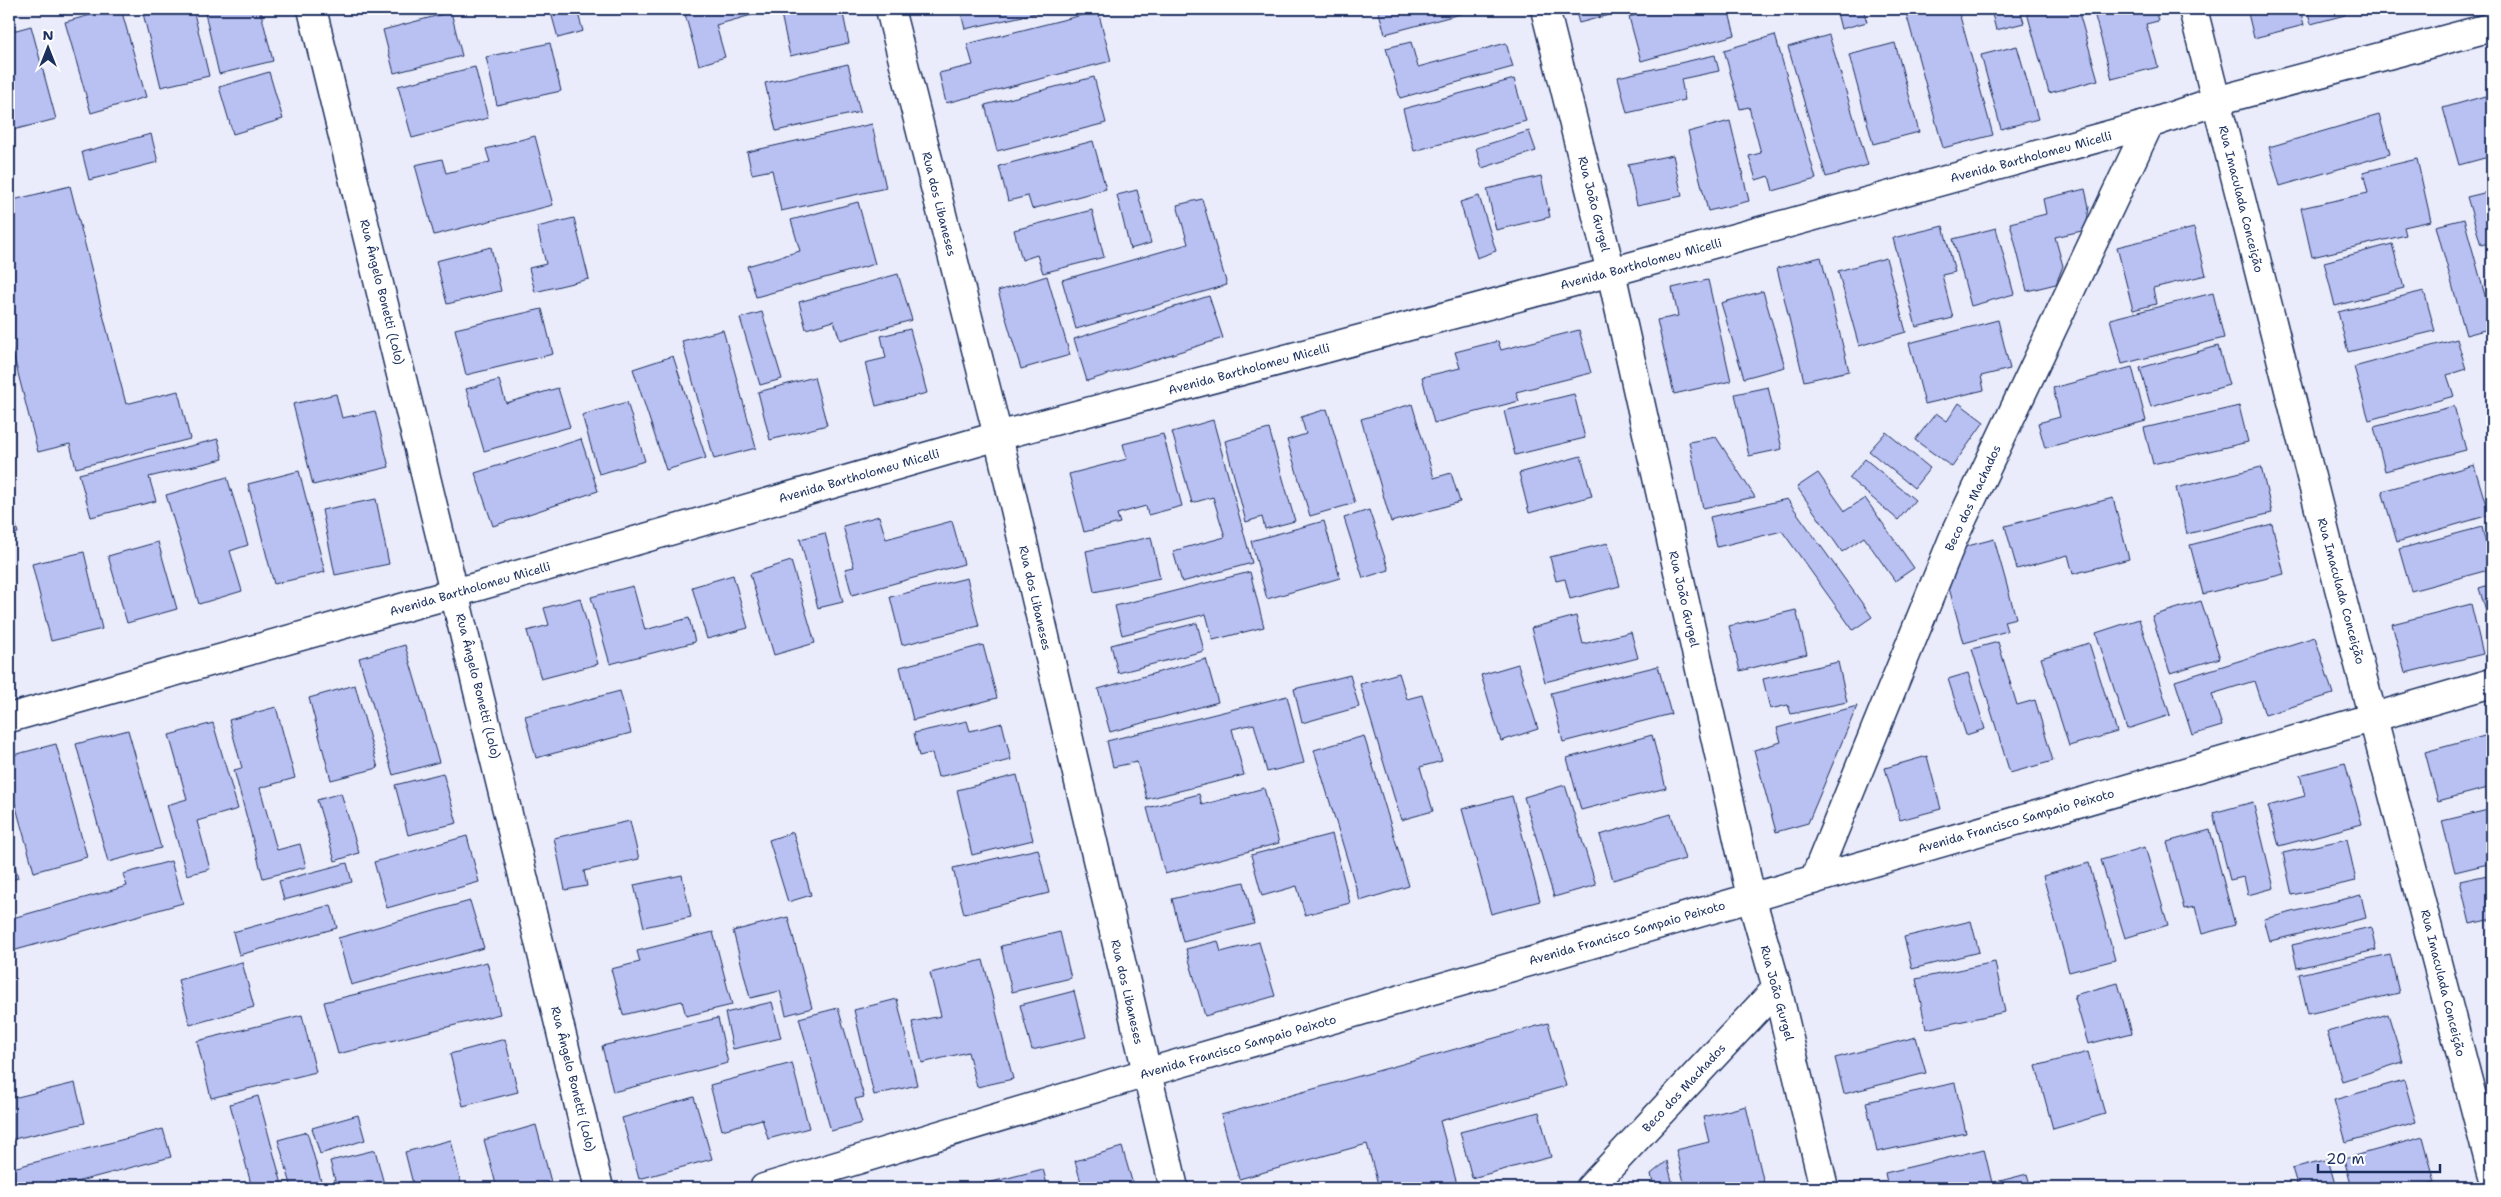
<svg xmlns="http://www.w3.org/2000/svg" width="2501" height="1197" font-family="'Shantell Sans',sans-serif">
	<style>
		.building { fill: #b9c0f2; stroke: #1b2f5e }
		.lines { fill: none; stroke-linecap: round; stroke-linejoin: round }
		.street-casing { stroke: #1b2f5e; stroke-width: 31 }
		.street { stroke: #fff; stroke-width: 28 }
		.labels { text-anchor: middle; dominant-baseline: central; stroke-width: 4; stroke-linejoin: round; paint-order: stroke }
		.street-label { font-size: 12px; fill: #1b2f5e; stroke: #fff }
	</style>
	<rect width="100%" height="100%" fill="#eaecfb"/>
	<filter id="ink" filterUnits="userSpaceOnUse"><feTurbulence type="fractalNoise" baseFrequency=".02" numOctaves="2"/><feDisplacementMap in="SourceGraphic" scale="10" xChannelSelector="R" yChannelSelector="G"/><feConvolveMatrix kernelMatrix="1 2 1 2 8 2 1 2 1" color-interpolation-filters="sRGB"/></filter>
	<g filter="url(#ink)">
		<!-- building -->
		<g class="building">
			<path d="M112 9H121L146 97 91 113 65 22Z"/>
			<path d="M142 9H193L209 76 161 87Z"/>
			<path d="M204 9H260L273 61 219 74Z"/>
			<path d="M550 9H583L577 10 583 31 558 38Z"/>
			<path d="M702 9H773L716 25 725 57 699 65 685 14Z"/>
			<path d="M805 9H842L849 43 790 56 781 14Z"/>
			<path d="M960 9H1054L965 29Z"/>
			<path d="M1378 9H1479L1385 34Z"/>
			<path d="M1575 9H1631L1579 23Z"/>
			<path d="M1660 9H1728L1735 35 1641 61 1629 17Z"/>
			<path d="M1836 9H1863L1867 22 1841 29Z"/>
			<path d="M1905 9H1958L1993 135 1943 148Z"/>
			<path d="M1973 9H2020L2024 23 1996 30 1991 10 1974 14Z"/>
			<path d="M2026 9H2078L2098 80 2049 93Z"/>
			<path d="M2093 9H2155L2158 21 2146 24 2158 67 2112 79Z"/>
			<path d="M2247 9H2300L2304 25 2254 38Z"/>
			<path d="M2307 9H2343L2345 15 2311 24Z"/>
			<path d="M1098 11 1111 61 946 103 939 73 973 65 967 44Z"/>
			<path d="M451 12 462 56 394 73 383 30Z"/>
			<path d="M31 26 56 119 9 131V32Z"/>
			<path d="M1775 35 1816 179 1773 191 1769 176 1756 180 1749 156 1761 153 1749 107 1740 109 1724 50Z"/>
			<path d="M1829 35 1868 165 1826 177 1788 47Z"/>
			<path d="M1411 42 1418 67 1506 43 1513 67 1400 98 1386 48Z"/>
			<path d="M550 43 561 91 497 105 486 57Z"/>
			<path d="M1895 43 1919 132 1873 144 1849 55Z"/>
			<path d="M2017 46 2038 119 2001 129 1981 55Z"/>
			<path d="M1715 55 1719 71 1681 79 1685 100 1627 113 1618 77Z"/>
			<path d="M848 64 860 112 776 131 765 83Z"/>
			<path d="M475 67 488 118 412 138 398 86Z"/>
			<path d="M269 72 283 119 233 134 219 87Z"/>
			<path d="M1094 77 1106 123 997 151 985 105Z"/>
			<path d="M1514 79 1526 121 1414 151 1403 109Z"/>
			<path d="M2485 96 2492 123V156L2459 165 2443 108Z"/>
			<path d="M2379 115 2390 154 2280 186 2269 147Z"/>
			<path d="M1730 121 1749 201 1708 211 1688 132Z"/>
			<path d="M872 124 886 188 781 211 772 170 752 174 747 152Z"/>
			<path d="M1529 131 1536 151 1482 168 1476 148Z"/>
			<path d="M151 134 158 162 89 180 82 152Z"/>
			<path d="M535 136 553 205 434 235 415 165 442 159 446 173 490 162 486 149Z"/>
			<path d="M1093 141 1106 189 1032 209 1028 196 1008 201 999 166Z"/>
			<path d="M1673 155 1682 196 1637 205 1628 164Z"/>
			<path d="M2417 159 2431 221 2404 227 2406 235 2312 257 2301 208 2368 193 2363 172Z"/>
			<path d="M1541 176 1550 217 1496 230 1487 189Z"/>
			<path d="M70 186 126 404 178 391 190 439 76 468 70 444 38 452 9 338V201Z"/>
			<path d="M2085 189 2089 207 2086 230 2055 237 2063 266 2056 284 2027 291 2010 223 2046 214 2043 199Z"/>
			<path d="M1137 190 1151 243 1130 249 1117 195Z"/>
			<path d="M2492 191V242L2481 245 2467 197Z"/>
			<path d="M1479 196 1496 251 1477 258 1460 202Z"/>
			<path d="M1202 199 1227 285 1076 329 1062 280 1188 244 1177 205Z"/>
			<path d="M858 202 875 264 756 297 747 266 800 251 791 220Z"/>
			<path d="M1092 210 1104 257 1043 273 1037 255 1022 260 1014 230Z"/>
			<path d="M574 218 589 279 535 292 529 268 546 264 537 227Z"/>
			<path d="M2464 219 2492 321V328L2466 335 2436 226Z"/>
			<path d="M1943 226 1955 272 1942 275 1953 318 1916 327 1893 238Z"/>
			<path d="M1996 228 2014 294 1971 306 1953 239Z"/>
			<path d="M2194 228 2206 275 2153 288 2156 304 2133 310 2117 247Z"/>
			<path d="M2392 244 2404 288 2335 306 2324 262Z"/>
			<path d="M491 247 501 291 447 304 436 261Z"/>
			<path d="M1821 257 1849 371 1804 381 1777 268Z"/>
			<path d="M1886 258 1906 332 1859 346 1838 271Z"/>
			<path d="M898 274 912 320 840 340 834 321 806 329 799 302Z"/>
			<path d="M1047 276 1070 355 1021 369 998 291Z"/>
			<path d="M1708 280 1731 381 1674 394 1657 320 1678 316 1672 288Z"/>
			<path d="M1763 291 1785 367 1744 378 1721 303Z"/>
			<path d="M2424 291 2435 331 2348 352 2338 312Z"/>
			<path d="M2213 293 2224 338 2122 364 2110 319Z"/>
			<path d="M1209 296 1223 338 1087 381 1074 339Z"/>
			<path d="M542 309 553 354 466 375 455 329Z"/>
			<path d="M762 312 782 379 760 385 740 318Z"/>
			<path d="M1998 320 2010 369 1981 376 1984 390 1925 404 1909 343Z"/>
			<path d="M910 329 927 393 876 406 865 363 886 358 881 336Z"/>
			<path d="M723 330 756 448 714 459 682 341Z"/>
			<path d="M1579 330 1591 373 1516 392 1519 401 1434 423 1422 377 1460 368 1455 352 1498 341 1501 350Z"/>
			<path d="M2457 339 2466 369 2447 375 2454 396 2369 420 2354 367Z"/>
			<path d="M2218 346 2229 385 2151 407 2140 368Z"/>
			<path d="M673 356 706 458 666 470 633 369Z"/>
			<path d="M2132 367 2146 421 2045 448 2038 423 2060 417 2053 388Z"/>
			<path d="M814 377 827 425 770 440 758 392Z"/>
			<path d="M499 380 506 403 558 388 570 427 484 451 466 389Z"/>
			<path d="M1768 387 1782 449 1749 456 1735 394Z"/>
			<path d="M336 394 342 418 375 411 389 467 313 485 293 404Z"/>
			<path d="M1574 394 1585 438 1515 455 1504 411Z"/>
			<path d="M627 402 645 461 599 474 582 415Z"/>
			<path d="M1959 403 1984 422 1952 467 1915 440 1936 413 1947 421Z"/>
			<path d="M1412 404 1434 478 1451 473 1460 502 1391 522 1361 419Z"/>
			<path d="M2239 406 2248 442 2153 464 2144 428Z"/>
			<path d="M2454 406 2466 450 2385 471 2374 427Z"/>
			<path d="M1327 409 1355 503 1310 516 1287 440 1306 434 1301 417Z"/>
			<path d="M1213 420 1252 563 1182 582 1173 551 1225 537 1213 497 1192 503 1172 432Z"/>
			<path d="M1269 429 1295 521 1265 529 1262 517 1246 522 1225 441Z"/>
			<path d="M1886 432 1930 468 1914 488 1869 451Z"/>
			<path d="M1163 434 1182 506 1148 515 1146 506 1117 514 1120 523 1084 532 1069 474 1127 459 1123 444Z"/>
			<path d="M1716 437 1755 497 1703 508 1689 442Z"/>
			<path d="M218 439 223 459 149 477 156 501 91 517 79 474Z"/>
			<path d="M581 439 598 491 493 526 475 473Z"/>
			<path d="M1581 456 1592 496 1529 513 1519 473Z"/>
			<path d="M1865 459 1915 500 1898 520 1849 478Z"/>
			<path d="M2474 465 2489 515 2397 542 2382 491Z"/>
			<path d="M2261 467 2272 513 2187 534 2176 488Z"/>
			<path d="M299 471 325 572 274 584 248 484Z"/>
			<path d="M1818 473 1845 511 1865 498 1914 568 1895 581 1864 537 1842 552 1797 487Z"/>
			<path d="M227 477 248 545 230 551 242 591 199 604 166 495Z"/>
			<path d="M2113 498 2129 559 2073 574 2068 555 2017 569 2005 526Z"/>
			<path d="M376 499 389 564 335 575 322 510Z"/>
			<path d="M1787 499 1872 617 1853 630 1782 531 1717 547 1710 517Z"/>
			<path d="M9 501 18 533 9 536Z"/>
			<path d="M1369 510 1389 570 1363 578 1344 518Z"/>
			<path d="M879 516 886 539 952 521 964 564 852 595 845 569 854 567 843 526Z"/>
			<path d="M1324 521 1340 578 1267 599 1251 541Z"/>
			<path d="M2272 524 2284 574 2203 594 2190 545Z"/>
			<path d="M2482 527 2492 569 2411 591 2399 549Z"/>
			<path d="M825 533 843 602 818 608 800 539Z"/>
			<path d="M1151 537 1160 578 1094 592 1086 551Z"/>
			<path d="M1994 539 2016 618 2004 621 2007 631 1964 643 1949 588 1964 547Z"/>
			<path d="M158 542 177 609 127 623 108 556Z"/>
			<path d="M1608 543 1620 586 1570 599 1565 579 1556 581 1550 557Z"/>
			<path d="M84 552 102 629 51 641 32 564Z"/>
			<path d="M791 561 815 643 774 655 750 574Z"/>
			<path d="M1250 572 1264 627 1213 640 1206 614 1122 635 1115 606Z"/>
			<path d="M733 575 748 628 707 639 692 587Z"/>
			<path d="M967 578 979 626 902 645 890 597Z"/>
			<path d="M2492 584V624L2490 625 2479 588Z"/>
			<path d="M633 586 645 630 689 618 695 642 610 664 591 597Z"/>
			<path d="M580 598 598 664 541 679 527 631 549 625 544 608Z"/>
			<path d="M2201 601 2220 658 2170 673 2152 616Z"/>
			<path d="M2471 604 2483 654 2405 673 2392 624Z"/>
			<path d="M1796 610 1807 654 1740 671 1729 626Z"/>
			<path d="M1576 616 1583 644 1631 632 1638 658 1545 682 1531 628Z"/>
			<path d="M2139 619 2170 715 2127 729 2096 633Z"/>
			<path d="M1197 623 1204 651 1118 673 1111 645Z"/>
			<path d="M2315 637 2333 694 2265 715 2254 681 2212 694 2222 726 2192 735 2175 681Z"/>
			<path d="M1998 642 2017 705 2035 700 2053 761 2010 773 1972 649Z"/>
			<path d="M2089 643 2117 732 2069 746 2041 658Z"/>
			<path d="M405 645 439 762 393 775 359 658Z"/>
			<path d="M983 645 997 698 913 720 900 667Z"/>
			<path d="M1206 659 1218 702 1110 732 1098 689Z"/>
			<path d="M1838 662 1847 702 1791 714 1788 705 1770 709 1763 679Z"/>
			<path d="M1518 664 1538 729 1501 741 1481 675Z"/>
			<path d="M1658 666 1671 714 1563 742 1551 693Z"/>
			<path d="M1399 673 1407 699 1422 695 1442 761 1420 767 1433 811 1401 820 1360 684Z"/>
			<path d="M1968 673 1985 729 1966 735 1948 679Z"/>
			<path d="M1350 675 1359 707 1302 723 1294 689Z"/>
			<path d="M355 685 378 768 331 780 309 698Z"/>
			<path d="M620 691 631 733 536 758 525 716Z"/>
			<path d="M1287 696 1304 763 1267 772 1254 724 1232 729 1244 775 1147 799 1137 762 1113 767 1107 741Z"/>
			<path d="M1857 706 1808 823 1776 832 1754 750 1781 742 1777 728Z"/>
			<path d="M276 707 295 778 260 788 277 850 300 844 306 867 263 878 234 770 242 768 229 720Z"/>
			<path d="M967 721 970 731 1002 723 1011 760 938 777 932 753 919 756 914 733Z"/>
			<path d="M213 723 238 809 197 821 210 869 187 875 167 805 187 799 169 735Z"/>
			<path d="M128 730 161 848 108 862 76 744Z"/>
			<path d="M2492 734V787L2438 801 2425 752Z"/>
			<path d="M1652 735 1666 788 1581 810 1567 758Z"/>
			<path d="M1364 736 1409 886 1360 901 1314 750Z"/>
			<path d="M56 744 87 857 34 872 9 782V756Z"/>
			<path d="M1927 756 1941 809 1900 820 1885 768Z"/>
			<path d="M2345 763 2362 824 2279 846 2268 806 2305 796 2300 775Z"/>
			<path d="M443 773 457 823 408 835 395 785Z"/>
			<path d="M1017 775 1033 840 972 855 957 790Z"/>
			<path d="M1565 785 1596 885 1554 897 1524 797Z"/>
			<path d="M1264 788 1279 843 1165 874 1147 808 1199 794 1202 805Z"/>
			<path d="M341 793 359 853 335 861 317 800Z"/>
			<path d="M1512 796 1540 901 1491 914 1462 809Z"/>
			<path d="M2253 802 2274 888 2248 895 2244 877 2230 880 2213 813Z"/>
			<path d="M2492 809V863L2455 872 2442 821Z"/>
			<path d="M1671 814 1685 859 1613 880 1600 835Z"/>
			<path d="M630 821 639 859 584 871 587 886 565 890 554 838Z"/>
			<path d="M2210 830 2235 925 2202 934 2195 907 2184 909 2167 842Z"/>
			<path d="M793 832 811 895 788 902 769 840Z"/>
			<path d="M1332 834 1350 903 1305 915 1297 886 1262 896 1251 855Z"/>
			<path d="M467 836 479 882 387 908 374 862Z"/>
			<path d="M9 839 18 878 9 881Z"/>
			<path d="M2347 839 2356 881 2292 895 2283 853Z"/>
			<path d="M2145 847 2168 925 2125 938 2101 860Z"/>
			<path d="M1038 849 1049 893 964 914 953 868Z"/>
			<path d="M171 861 183 903 9 952V919L127 886 123 874Z"/>
			<path d="M347 863 352 882 284 900 279 881Z"/>
			<path d="M2089 863 2115 960 2069 972 2043 876Z"/>
			<path d="M2492 874V919L2470 924 2460 881Z"/>
			<path d="M682 875 691 917 644 927 634 885Z"/>
			<path d="M1244 882 1254 924 1183 942 1172 899Z"/>
			<path d="M2361 895 2366 918 2270 941 2264 919Z"/>
			<path d="M470 901 484 948 351 985 338 938Z"/>
			<path d="M331 905 337 928 239 955 233 932Z"/>
			<path d="M788 917 812 1008 786 1015 780 991 750 998 733 931Z"/>
			<path d="M1971 921 1979 952 1912 969 1904 937Z"/>
			<path d="M2371 927 2376 950 2297 968 2292 945Z"/>
			<path d="M713 932 732 1005 686 1016 682 1001 623 1015 611 969 640 962 637 951Z"/>
			<path d="M1060 932 1071 978 1012 992 1001 946Z"/>
			<path d="M1218 941 1221 952 1259 942 1275 996 1205 1016 1186 949Z"/>
			<path d="M2390 954 2399 993 2308 1014 2299 974Z"/>
			<path d="M983 960 1013 1079 977 1087 968 1052 922 1063 912 1022 941 1016 930 973Z"/>
			<path d="M242 962 254 1007 190 1025 178 980Z"/>
			<path d="M487 962 500 1014 338 1054 324 1002Z"/>
			<path d="M1995 962 2005 1012 1926 1029 1916 979Z"/>
			<path d="M2118 983 2132 1033 2088 1044 2074 995Z"/>
			<path d="M1074 991 1086 1037 1032 1050 1020 1005Z"/>
			<path d="M897 999 917 1085 874 1095 854 1010Z"/>
			<path d="M772 1002 781 1038 733 1049 725 1013Z"/>
			<path d="M838 1008 864 1097 855 1099 862 1123 831 1131 799 1018Z"/>
			<path d="M2388 1014 2403 1062 2342 1081 2327 1032Z"/>
			<path d="M302 1015 316 1072 211 1098 197 1041Z"/>
			<path d="M718 1018 728 1063 613 1092 602 1046Z"/>
			<path d="M1548 1023 1566 1086 1440 1121 1458 1188H1379L1367 1144 1239 1179 1221 1115Z"/>
			<path d="M1916 1037 1926 1073 1844 1094 1835 1058Z"/>
			<path d="M505 1039 518 1092 463 1106 450 1054Z"/>
			<path d="M2088 1052 2105 1114 2053 1129 2036 1066Z"/>
			<path d="M792 1063 809 1128 768 1139 762 1119 722 1130 710 1085Z"/>
			<path d="M2404 1080 2416 1122 2346 1142 2334 1100Z"/>
			<path d="M75 1083 85 1123 9 1140V1099Z"/>
			<path d="M1955 1083 1966 1133 1877 1152 1866 1102Z"/>
			<path d="M258 1096 283 1188H252L230 1104Z"/>
			<path d="M694 1097 712 1159 639 1179 622 1118Z"/>
			<path d="M1746 1106 1765 1188H1654L1651 1174 1667 1161 1673 1185 1684 1182 1676 1150 1709 1142 1703 1117Z"/>
			<path d="M1539 1112 1551 1157 1472 1178 1460 1132Z"/>
			<path d="M358 1115 365 1140 320 1154 312 1128Z"/>
			<path d="M536 1125 551 1182 529 1188H497L484 1140Z"/>
			<path d="M163 1129 171 1157 53 1188H9V1169Z"/>
			<path d="M307 1132 323 1188H292L278 1140Z"/>
			<path d="M2423 1137 2435 1182 2413 1188H2352L2344 1159Z"/>
			<path d="M451 1140 462 1188H414L405 1152Z"/>
			<path d="M1122 1147 1134 1188H1075L1082 1186 1075 1161Z"/>
			<path d="M1984 1149 1992 1183 2027 1174 2031 1188H1888L1885 1173Z"/>
			<path d="M375 1150 385 1188H337L330 1161Z"/>
			<path d="M2328 1159 2336 1188H2298L2292 1168Z"/>
			<path d="M1043 1169 1048 1188H990L988 1183Z"/>
			<path d="M168 1182 170 1188H143Z"/>
		</g>
		<g class="lines">
			<defs>
				<g id="street">
					<path d="M312 9 599 1188"/>
					<path d="M890 9 998 436 1174 1188"/>
					<path d="M1545 9 1611 272 1751 897 1777 988 1824 1188"/>
					<path d="M2193 9 2338 584 2492 1173"/>
					<path d="M9 718 455 593 998 436 1611 272 2149 124 2216 101 2492 27"/>
					<path d="M1814 880 1953 539 2149 124"/>
					<path d="M764 1188 1146 1073 2492 683"/>
					<path d="M1590 1188 1777 988"/>
				</g>
			</defs>
			<!-- street casing -->
			<use href="#street" class="street-casing"/>
			<!-- street -->
			<use href="#street" class="street"/>
		</g>
	</g>
	<g class="labels">
		<!-- street labels -->
		<g class="street-label">
			<text transform="translate(2031 157) rotate(-15)">Avenida Bartholomeu Micelli</text>
			<text transform="translate(2241 199) rotate(76)">Rua Imaculada Conceição</text>
			<text transform="translate(939 204) rotate(76)">Rua dos Libaneses</text>
			<text transform="translate(1594 204) rotate(76)">Rua João Gurgel</text>
			<text transform="translate(1641 264) rotate(-15)">Avenida Bartholomeu Micelli</text>
			<text transform="translate(382 292) rotate(76)">Rua Ângelo Bonetti (Lolo)</text>
			<text transform="translate(1249 369) rotate(-15)">Avenida Bartholomeu Micelli</text>
			<text transform="translate(859 476) rotate(-16)">Avenida Bartholomeu Micelli</text>
			<text transform="translate(1973 498) rotate(-65)">Beco dos Machados</text>
			<text transform="translate(470 589) rotate(-16)">Avenida Bartholomeu Micelli</text>
			<text transform="translate(2341 591) rotate(75)">Rua Imaculada Conceição</text>
			<text transform="translate(1035 598) rotate(77)">Rua dos Libaneses</text>
			<text transform="translate(1684 599) rotate(77)">Rua João Gurgel</text>
			<text transform="translate(478 686) rotate(76)">Rua Ângelo Bonetti (Lolo)</text>
			<text transform="translate(2016 821) rotate(-16)">Avenida Francisco Sampaio Peixoto</text>
			<text transform="translate(1627 933) rotate(-16)">Avenida Francisco Sampaio Peixoto</text>
			<text transform="translate(2443 983) rotate(76)">Rua Imaculada Conceição</text>
			<text transform="translate(1127 992) rotate(77)">Rua dos Libaneses</text>
			<text transform="translate(1777 993) rotate(75)">Rua João Gurgel</text>
			<text transform="translate(1238 1047) rotate(-16)">Avenida Francisco Sampaio Peixoto</text>
			<text transform="translate(573 1079) rotate(76)">Rua Ângelo Bonetti (Lolo)</text>
			<text transform="translate(1684 1088) rotate(-47)">Beco dos Machados</text>
		</g>
	</g>
	<!-- margin -->
	<rect width="2501" height="1197" fill="none" stroke="#fff" stroke-width="30"/>
	<rect x="15" y="15" width="2471" height="1167" fill="none" stroke="#1b2f5e" stroke-width="2" filter="url(#ink)"/>
	<!-- north arrow -->
	<g transform="translate(48 48)" stroke="#ffffff" stroke-width="4" paint-order="stroke">
	<path d="M0-4L9 19L0 12L-9 19Z" fill="#1b2f5e"/>
	<text y="-8" font-size="14" font-weight="bold" text-anchor="middle" fill="#1b2f5e">N</text>
	</g>
	<!-- scale -->
	<path d="M2318 1164v8h122v-8" fill="none" stroke="#1b2f5e" stroke-width="2.5"/>
	<text x="2326" y="1164" font-size="15" fill="#1b2f5e" stroke="#ffffff" stroke-width="4" paint-order="stroke">20 m</text>
</svg>
